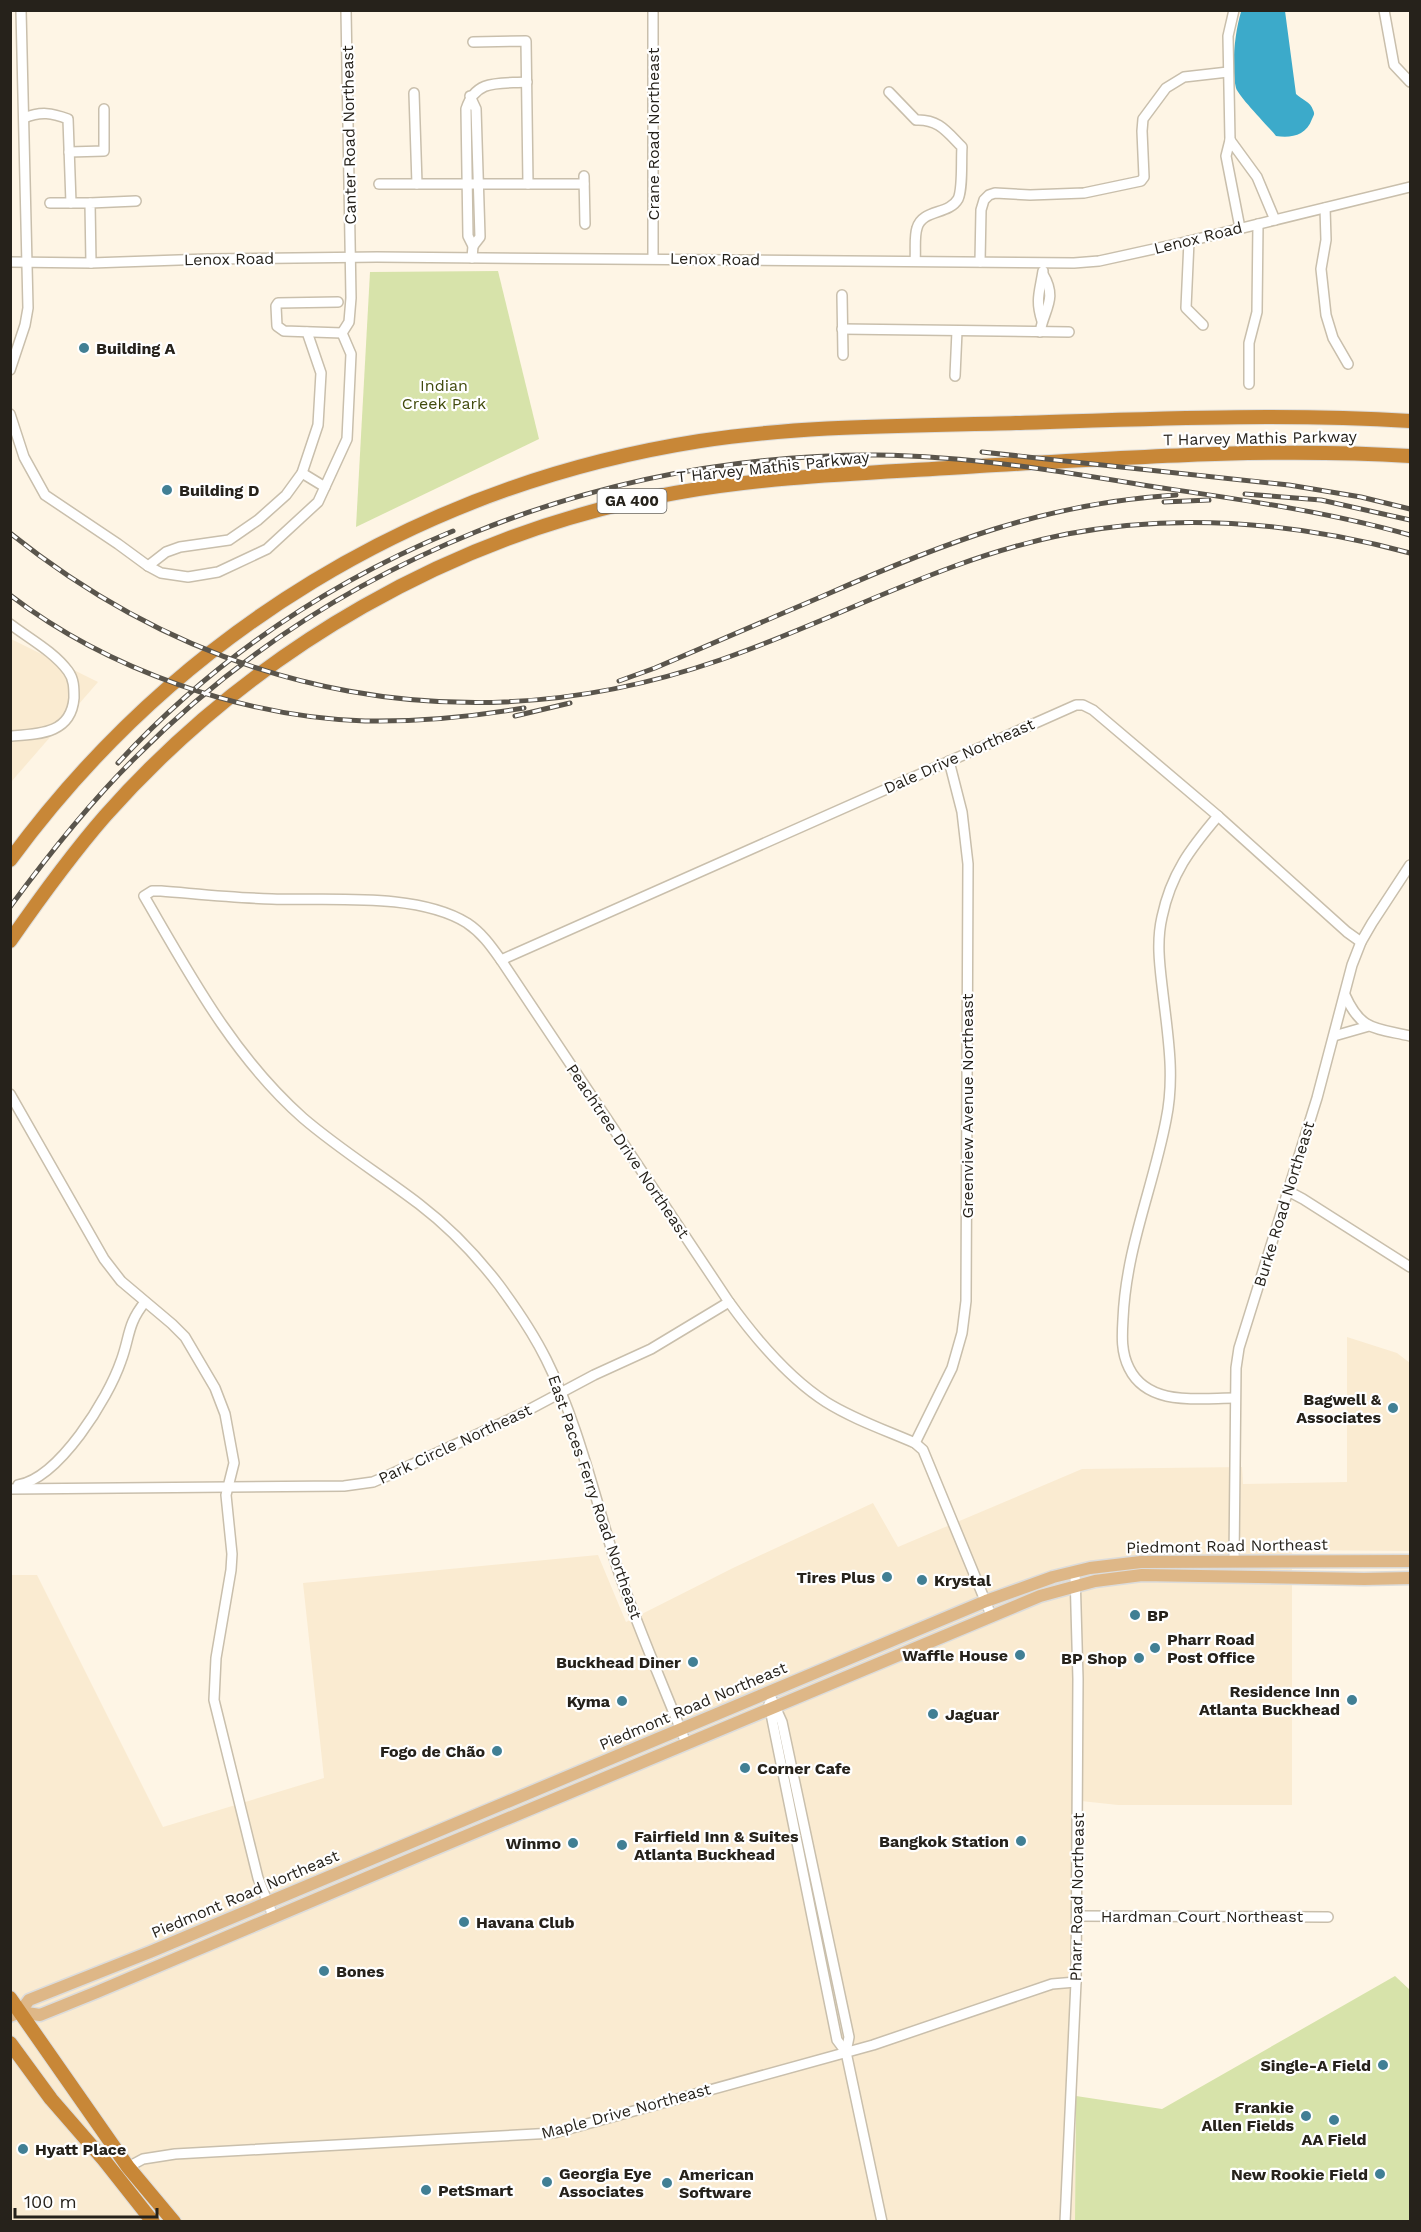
<svg xmlns="http://www.w3.org/2000/svg" width="1421" height="2232" font-family="'Work Sans',sans-serif">
	<style>
		.built { fill: #faebd1 }
		.green { fill: #d7e3aa }
		.water { fill: #3caaca }
		.lines { fill: none; stroke-linecap: round; stroke-linejoin: round }
		.minor-casing { stroke: #c9bfac; stroke-width: 12 }
		.major-casing { stroke: #dcdcdb; stroke-width: 15 }
		.highway-casing { stroke: #dcdcdb; stroke-width: 16 }
		.minor { stroke: #fff; stroke-width: 9 }
		.major { stroke: #deb787; stroke-width: 12 }
		.highway { stroke: #c88737; stroke-width: 14 }
		.rail-casing { stroke: #5a554c; stroke-width: 5 }
		.rail { stroke: #fff; stroke-width: 3; stroke-dasharray: 9; stroke-linecap: butt }
		.poi-dot { fill: #417f94; stroke: #fff; stroke-width: 2 }
		.labels { text-anchor: middle; dominant-baseline: central; stroke-width: 4.5; stroke-linejoin: round; paint-order: stroke }
		.shield { fill: #fff; stroke: #67645f; stroke-width: 1.5 }
		.shield-label { font-size: 15px; font-weight: bold; fill: #26221b }
		.street-label { font-size: 16px; fill: #26221b; stroke: #fff }
		.poi-label { font-size: 16px; font-weight: bold; fill: #26221b; stroke: #fff; text-anchor: start }
		.park-label { font-size: 16px; fill: #424b0d; stroke: #fff }
	</style>
	<rect width="100%" height="100%" fill="#fef5e5"/>
	<!-- built -->
	<g class="built">
		<path d="M11 639 98 682 11 782Z"/>
		<path d="M1347 1337 1397 1353 1410 1363V1551L1292 1550V1805H1118L1081 1801 1076 1989 1075 2221H11L10 1575H37L163 1827 324 1778 303 1583 598 1555 626 1622 733 1568 873 1503 898 1547 1082 1469 1242 1467 1243 1484 1347 1482Z"/>
	</g>
	<!-- green -->
	<g class="green">
		<path d="M498 271 539 439 356 527 370 272Z"/>
		<path d="M1395 1976 1410 1990V2221H1075L1076 2096 1162 2109Z"/>
	</g>
	<!-- water -->
	<path class="water" d="M1241 12 1285 11 1296 94C1301 99 1311 102 1313 110 1315 114 1314 115 1312 119 1306 136 1291 138 1276 136 1268 126 1239 97 1236 88 1231 68 1235 31 1241 12Z"/>
	<g class="lines">
		<defs>
			<g id="minor">
				<path d="M1234 10 1228 36 1230 140 1226 156 1240 228"/>
				<path d="M1384 10 1394 65 1410 82"/>
				<path d="M473 42 526 41 528 184"/>
				<path d="M889 92 916 120C939 119 947 132 962 147 961 160 963 189 958 199 949 215 922 209 917 228 914 237 916 251 915 261"/>
				<path d="M414 93 417 184"/>
				<path d="M470 96 476 109 480 237 473 246"/>
				<path d="M24 118C41 111 52 113 68 119L71 203"/>
				<path d="M1230 140 1257 177 1275 220"/>
				<path d="M69 152 104 151V109"/>
				<path d="M584 176 585 224"/>
				<path d="M379 184H584"/>
				<path d="M50 203H90"/>
				<path d="M1325 208 1326 240 1321 269 1326 315 1333 338 1348 364"/>
				<path d="M1189 241 1186 308 1203 325"/>
				<path d="M472 258 473 246 468 236 466 109C476 78 500 84 527 82"/>
				<path d="M653 258V10"/>
				<path d="M10 262 91 263 208 259 377 257 1074 263 1099 261 1181 243 1410 187"/>
				<path d="M980 262 981 210 984 200 989 195 995 193 1030 195 1084 193 1141 181 1144 177 1142 131 1143 119 1166 88 1184 77 1228 72"/>
				<path d="M91 263 90 203 136 201"/>
				<path d="M842 295 843 355"/>
				<path d="M338 302 278 303 276 306 277 326 284 331 342 333"/>
				<path d="M1042 321C1035 300 1040 291 1043 271"/>
				<path d="M842 329 1069 332"/>
				<path d="M1040 332C1044 309 1058 299 1043 274"/>
				<path d="M10 370 25 325 28 308 21 10"/>
				<path d="M955 376 957 331"/>
				<path d="M1249 384V343L1257 312 1258 224"/>
				<path d="M10 414 24 457 45 495 118 544 148 566 161 573 188 577 218 572 267 549 318 502 347 439 351 354 342 333 349 322 351 298 346 10"/>
				<path d="M302 473 325 487"/>
				<path d="M148 566 166 552 180 547 229 540 258 520 286 495 302 473 318 425 321 373 307 332"/>
				<path d="M10 624C30 639 54 652 68 671 74 679 74 688 74 698 71 734 39 734 10 736"/>
				<path d="M1218 816C1190 849 1171 874 1162 917 1156 943 1160 968 1163 994 1168 1037 1175 1077 1166 1120 1153 1188 1126 1248 1123 1319 1122 1336 1121 1352 1129 1368 1148 1407 1199 1398 1235 1398"/>
				<path d="M501 960 1076 705H1083L1093 710 1218 816 1347 932 1361 942"/>
				<path d="M1345 995C1361 1031 1375 1028 1410 1036"/>
				<path d="M1334 1036 1369 1026"/>
				<path d="M10 1094 104 1259 121 1281 172 1324 185 1337 215 1388 225 1414 234 1463 226 1495 232 1554 231 1570 216 1658 214 1700 258 1878 273 1916"/>
				<path d="M1288 1191 1303 1199 1410 1267"/>
				<path d="M915 1443 952 1368 962 1333 966 1301 968 864 962 812 949 761"/>
				<path d="M18 1485C59 1478 108 1399 121 1361 130 1337 127 1324 145 1302"/>
				<path d="M10 1489 344 1486 373 1482 387 1476 519 1415 594 1375 651 1349 729 1302"/>
				<path d="M1234 1561 1236 1368 1239 1348 1317 1098 1352 965 1361 942 1372 923 1410 865"/>
				<path d="M769 1693 782 1722 849 2037 846 2052 882 2222"/>
				<path d="M769 1704 837 2040 846 2052"/>
				<path d="M686 1743C663 1685 638 1628 618 1570 595 1500 579 1425 546 1359 533 1333 516 1308 499 1285 476 1255 449 1227 419 1204 381 1175 339 1149 303 1118 233 1056 190 975 144 896L152 891H161C198 894 235 898 272 899 329 901 417 892 467 923 482 933 491 946 501 960L729 1302C755 1338 787 1377 826 1402 853 1419 885 1430 915 1443L923 1450 991 1615"/>
				<path d="M1077 1916 1328 1917"/>
				<path d="M128 2167 143 2159 175 2154 554 2133 873 2045 1052 1984 1076 1982"/>
				<path d="M1065 2222 1076 1982 1078 1679 1075 1573"/>
			</g>
			<g id="major">
				<path d="M20 2012 29 2000 150 1952 986 1601 1053 1577 1090 1568 1141 1562 1410 1561"/>
				<path d="M10 2016 20 2012 40 2015 97 1992 418 1856 1040 1596 1095 1581 1142 1575 1364 1579 1410 1578"/>
			</g>
			<g id="highway">
				<path d="M10 860C178 632 420 485 700 441 804 425 911 426 1016 423 1147 419 1279 413 1410 421"/>
				<path d="M10 941C40 898 71 855 105 816 253 649 455 532 675 493 775 475 878 473 979 466 1123 458 1266 447 1410 456"/>
				<path d="M10 1998 128 2167 174 2222"/>
				<path d="M10 2043 51 2099 104 2160 153 2222"/>
			</g>
		</defs>
		<!-- minor casing -->
		<use href="#minor" class="minor-casing"/>
		<!-- major casing -->
		<use href="#major" class="major-casing"/>
		<!-- highway casing -->
		<use href="#highway" class="highway-casing"/>
		<!-- minor -->
		<use href="#minor" class="minor"/>
		<!-- major -->
		<use href="#major" class="major"/>
		<!-- highway -->
		<use href="#highway" class="highway"/>
		<defs>
			<g id="rail">
				<path d="M982 452 1289 485 1361 497 1410 509"/>
				<path d="M1245 494 1321 500 1410 520"/>
				<path d="M1164 502 1209 500"/>
				<path d="M10 533C216 698 469 747 720 660 836 620 944 558 1067 534 1182 512 1298 523 1410 553"/>
				<path d="M10 595C108 670 243 717 365 721 419 722 471 717 524 708"/>
				<path d="M619 681 655 668C711 644 767 620 823 596 941 544 1045 503 1176 495"/>
				<path d="M515 716 570 703"/>
				<path d="M118 763C212 661 325 584 453 531"/>
				<path d="M10 907C49 854 89 803 136 757 331 560 601 454 877 455 969 456 1059 471 1149 486 1237 499 1325 511 1410 535"/>
			</g>
		</defs>
		<!-- rail casing -->
		<use href="#rail" class="rail-casing"/>
		<!-- rail -->
		<use href="#rail" class="rail"/>
	</g>
	<!-- markers -->
	<g class="poi-dot">
		<circle cx="84" cy="348" r="6"/>
		<circle cx="167" cy="490" r="6"/>
		<circle cx="1393" cy="1408" r="6"/>
		<circle cx="887" cy="1577" r="6"/>
		<circle cx="922" cy="1580" r="6"/>
		<circle cx="1135" cy="1615" r="6"/>
		<circle cx="1155" cy="1648" r="6"/>
		<circle cx="1020" cy="1655" r="6"/>
		<circle cx="1139" cy="1658" r="6"/>
		<circle cx="693" cy="1662" r="6"/>
		<circle cx="1352" cy="1700" r="6"/>
		<circle cx="622" cy="1701" r="6"/>
		<circle cx="933" cy="1714" r="6"/>
		<circle cx="497" cy="1751" r="6"/>
		<circle cx="745" cy="1768" r="6"/>
		<circle cx="1021" cy="1841" r="6"/>
		<circle cx="573" cy="1843" r="6"/>
		<circle cx="622" cy="1845" r="6"/>
		<circle cx="464" cy="1922" r="6"/>
		<circle cx="324" cy="1971" r="6"/>
		<circle cx="1383" cy="2065" r="6"/>
		<circle cx="1306" cy="2116" r="6"/>
		<circle cx="1334" cy="2120" r="6"/>
		<circle cx="23" cy="2149" r="6"/>
		<circle cx="1380" cy="2174" r="6"/>
		<circle cx="547" cy="2182" r="6"/>
		<circle cx="667" cy="2183" r="6"/>
		<circle cx="426" cy="2190" r="6"/>
	</g>
	<g class="labels">
		<!-- shield labels -->
		<rect class="shield" x="597.5" y="489" width="69" height="24" rx="4.5"/>
		<g class="shield-label">
			<text x="632" y="501">GA 400</text>
		</g>
		<!-- street labels -->
		<g class="street-label">
			<text transform="translate(653 134) rotate(-90)">Crane Road Northeast</text>
			<text transform="translate(349 135) rotate(-91)">Canter Road Northeast</text>
			<text transform="translate(1198 238) rotate(-14)">Lenox Road</text>
			<text transform="translate(229 259) rotate(-1)">Lenox Road</text>
			<text transform="translate(715 259) rotate(1)">Lenox Road</text>
			<text transform="translate(1260 438) rotate(-1)">T Harvey Mathis Parkway</text>
			<text transform="translate(773 467) rotate(-6)">T Harvey Mathis Parkway</text>
			<text transform="translate(959 756) rotate(-24)">Dale Drive Northeast</text>
			<text transform="translate(967 1106) rotate(-90)">Greenview Avenue Northeast</text>
			<text transform="translate(628 1151) rotate(56)">Peachtree Drive Northeast</text>
			<text transform="translate(1284 1204) rotate(-73)">Burke Road Northeast</text>
			<text transform="translate(455 1444) rotate(-25)">Park Circle Northeast</text>
			<text transform="translate(595 1497) rotate(71)">East Paces Ferry Road Northeast</text>
			<text transform="translate(1227 1546) rotate(-1)">Piedmont Road Northeast</text>
			<text transform="translate(693 1706) rotate(-23)">Piedmont Road Northeast</text>
			<text transform="translate(245 1894) rotate(-23)">Piedmont Road Northeast</text>
			<text transform="translate(1077 1897) rotate(-89)">Pharr Road Northeast</text>
			<text x="1202" y="1916">Hardman Court Northeast</text>
			<text transform="translate(626 2111) rotate(-15)">Maple Drive Northeast</text>
		</g>
		<!-- poi labels -->
		<g class="poi-label">
			<text x="96" y="348">Building A</text>
			<text x="179" y="490">Building D</text>
			<text x="1381" y="1399" text-anchor="end">Bagwell &amp;<tspan x="1381" dy="18">Associates</tspan></text>
			<text x="875" y="1577" text-anchor="end">Tires Plus</text>
			<text x="934" y="1580">Krystal</text>
			<text x="1147" y="1615">BP</text>
			<text x="1167" y="1639">Pharr Road<tspan x="1167" dy="18">Post Office</tspan></text>
			<text x="1008" y="1655" text-anchor="end">Waffle House</text>
			<text x="1127" y="1658" text-anchor="end">BP Shop</text>
			<text x="681" y="1662" text-anchor="end">Buckhead Diner</text>
			<text x="1340" y="1691" text-anchor="end">Residence Inn<tspan x="1340" dy="18">Atlanta Buckhead</tspan></text>
			<text x="610" y="1701" text-anchor="end">Kyma</text>
			<text x="945" y="1714">Jaguar</text>
			<text x="485" y="1751" text-anchor="end">Fogo de Chão</text>
			<text x="757" y="1768">Corner Cafe</text>
			<text x="634" y="1836">Fairfield Inn &amp; Suites<tspan x="634" dy="18">Atlanta Buckhead</tspan></text>
			<text x="1009" y="1841" text-anchor="end">Bangkok Station</text>
			<text x="561" y="1843" text-anchor="end">Winmo</text>
			<text x="476" y="1922">Havana Club</text>
			<text x="336" y="1971">Bones</text>
			<text x="1371" y="2065" text-anchor="end">Single-A Field</text>
			<text x="1294" y="2107" text-anchor="end">Frankie<tspan x="1294" dy="18">Allen Fields</tspan></text>
			<text x="1334" y="2139" text-anchor="middle">AA Field</text>
			<text x="35" y="2149">Hyatt Place</text>
			<text x="559" y="2173">Georgia Eye<tspan x="559" dy="18">Associates</tspan></text>
			<text x="679" y="2174">American<tspan x="679" dy="18">Software</tspan></text>
			<text x="1368" y="2174" text-anchor="end">New Rookie Field</text>
			<text x="438" y="2190">PetSmart</text>
		</g>
		<!-- park labels -->
		<g class="park-label">
			<text x="444" y="385">Indian<tspan x="444" dy="18">Creek Park</tspan></text>
		</g>
	</g>
	<!-- border -->
	<rect width="1421" height="2232" fill="none" stroke="#26221b" stroke-width="24"/>
	<!-- scale -->
	<path d="M15 2208v9h142v-9" fill="none" stroke="#26221b" stroke-width="3"/>
	<text x="24" y="2208" font-size="18" fill="#26221b" stroke="#ffffff" stroke-width="4.5" paint-order="stroke">100 m</text>
</svg>
